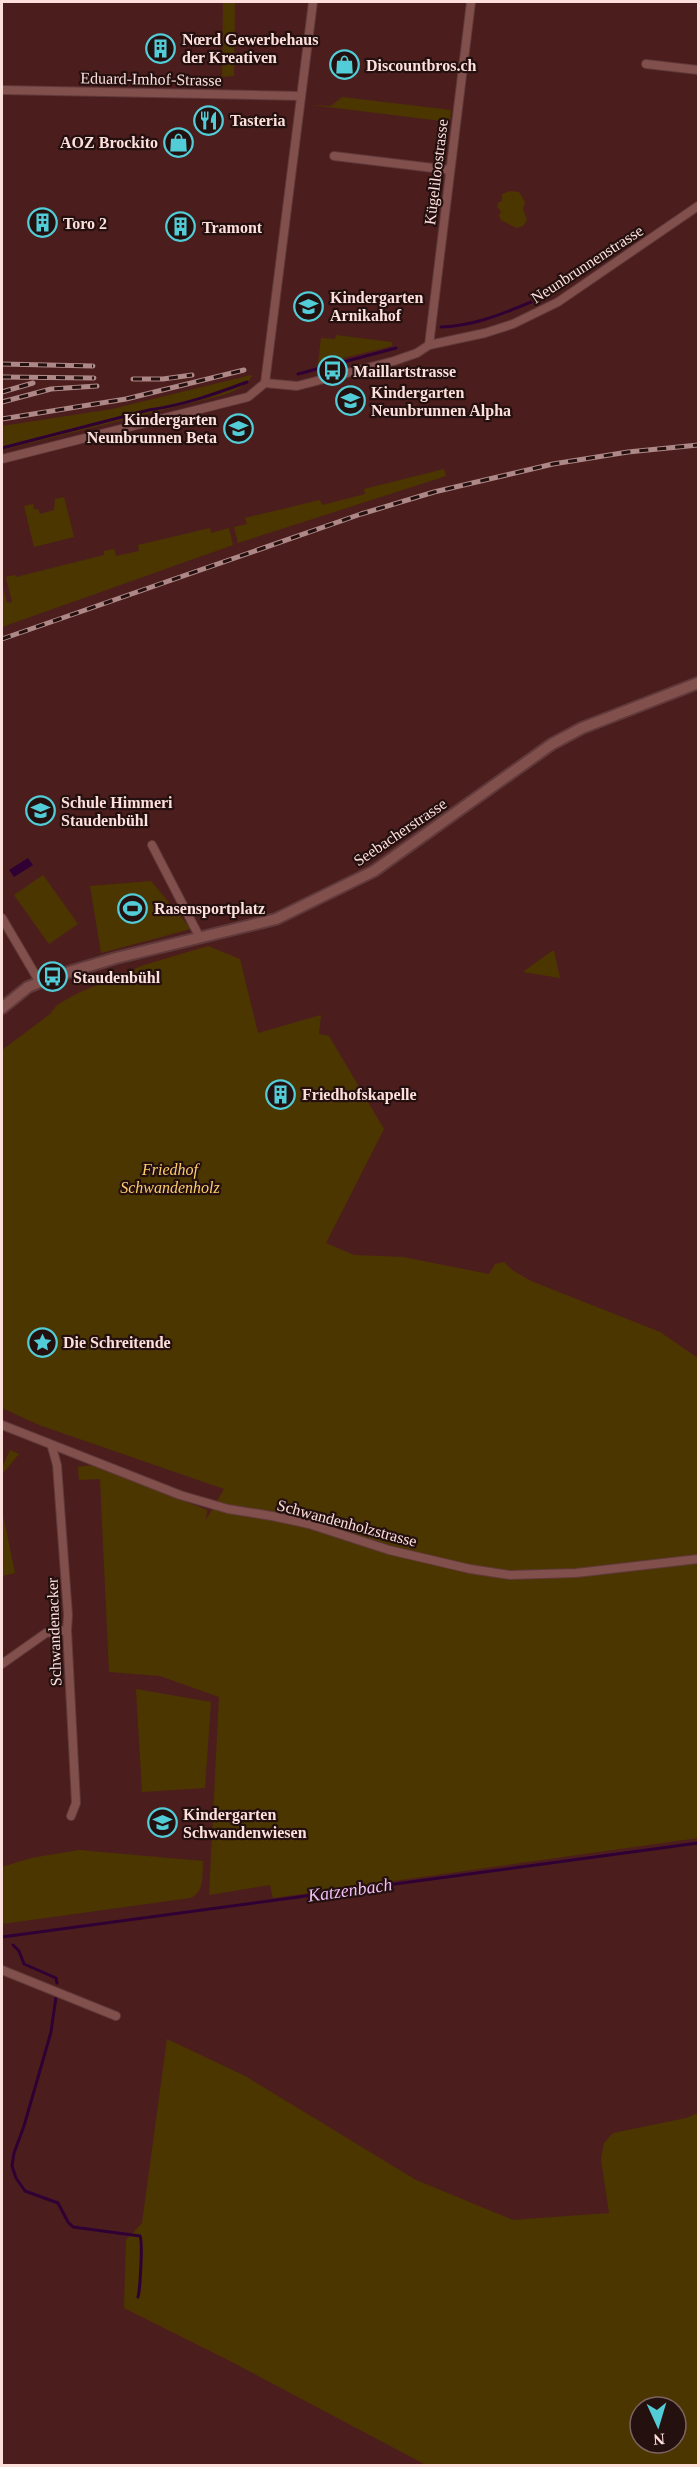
<svg xmlns="http://www.w3.org/2000/svg" width="700" height="2467" font-family="Georgia,serif">
	<style>
		.green { fill: #4c3600; fill-rule: evenodd }
		.water { fill: #300035 }
		.lines { fill: none; stroke-linecap: round; stroke-linejoin: round }
		.stream { stroke: #300035; stroke-width: 3 }
		.street-casing { stroke: #60393a; stroke-width: 10 }
		.secondary-casing { stroke: #60393a; stroke-width: 14 }
		.street { stroke: #814f4c; stroke-width: 8 }
		.secondary { stroke: #814f4c; stroke-width: 10 }
		.rail-casing { stroke: #ad8886; stroke-width: 5 }
		.rail { stroke: #24100f; stroke-width: 3; stroke-dasharray: 9; stroke-linecap: butt }
		.labels { text-anchor: middle; dominant-baseline: central; stroke-width: 4.5; stroke-linejoin: round; paint-order: stroke }
		.poi-label { font-size: 16px; font-weight: bold; fill: #fddfdc; stroke: #24100f; text-anchor: start }
		.street-label { font-size: 16px; fill: #fddfdc; stroke: #24100f }
		.park-label { font-size: 16px; font-style: italic; fill: #fdcc6b; stroke: #24100f }
		.water-label { font-size: 18px; font-style: italic; fill: #f3bff8; stroke: #24100f }
	</style>
	<rect width="100%" height="100%" fill="#4b1e1d"/>
	<!-- green -->
	<g class="green">
		<path d="M223 2H235L234 76 222 77Z"/>
		<path d="M342 97 451 110 450 122 311 105 331 106Z"/>
		<path d="M511 191 519 192 525 202 523 209 527 220 523 226 516 228 501 220 499 216 501 211 497 207 498 203 502 201V194Z"/>
		<path d="M336 335 392 342V346L318 364 321 338 335 339Z"/>
		<path d="M251 375 252 376C244 388 233 392 219 396L2 450V426L112 409Z"/>
		<path d="M444 469 446 476 238 543 234 527 247 524 245 518 320 500 322 505 365 494 364 489Z"/>
		<path d="M64 497 74 537 34 547 24 506 33 504 34 509H38L40 514 54 510 55 499Z"/>
		<path d="M210 528 211 533 229 528 233 545 2 627V583L7 603 12 602 6 577 15 575 16 577 104 555V551L114 549 116 556 139 551 138 545Z"/>
		<path d="M43 875 78 924 49 944 14 895Z"/>
		<path d="M151 881 191 929 101 953 90 886Z"/>
		<path d="M208 946 240 959 258 1033 321 1015 319 1034 329 1036 384 1129 326 1243 354 1255 403 1257 489 1274 495 1264 504 1262 512 1270 531 1281 660 1332 698 1358V1838L273 1898 270 1885 209 1895 219 1697 160 1676 109 1672 100 1479 79 1480 78 1467 92 1465 207 1510 206 1520 224 1489 39 1425 2 1408V1050L49 1015 57 1005 78 993 144 965Z"/>
		<path d="M554 951 560 978 523 972 552 951Z"/>
		<path d="M10 1450 19 1454 3 1473 2 1468Z"/>
		<path d="M3 1515 15 1573 2 1576V1516Z"/>
		<path d="M136 1689 211 1702 205 1788 142 1792Z"/>
		<path d="M79 1850 203 1861C202 1874 205 1893 190 1898L2 1924V1867L31 1858Z"/>
		<path d="M167 2039 245 2076 416 2180 513 2220 609 2213 601 2159 604 2143 613 2133 686 2118 698 2113V2465H426L234 2363 124 2308 126 2240 142 2223ZM640 2407H676V2443H640Z"/>
	</g>
	<!-- water -->
	<path class="water" d="M28 858 33 865 14 877 9 870Z"/>
	<g class="lines">
		<!-- stream -->
		<g class="stream">
			<path d="M547 294 635 236"/>
			<path d="M441 327C474 326 502 314 531 302"/>
			<path d="M298 374 396 348"/>
			<path d="M2 448 149 410C184 405 215 394 247 382"/>
			<path d="M2 1937 698 1843"/>
			<path d="M13 1945 19 1951 24 1964 56 1978 57 1983"/>
			<path d="M56 1997 51 2032 24 2126 14 2153 12 2166 16 2178 25 2191 58 2203 68 2222 73 2227 140 2236C143 2242 140 2290 138 2297"/>
		</g>
		<defs>
			<g id="street">
				<path d="M646 64 698 70"/>
				<path d="M2 90 300 96"/>
				<path d="M334 156 450 170"/>
				<path d="M429 345 471 2"/>
				<path d="M265 383 297 386 394 361 417 353 429 345 485 333 513 324 558 302 698 206"/>
				<path d="M265 383 313 2"/>
				<path d="M2 459 248 397 265 383"/>
				<path d="M152 845 200 938"/>
				<path d="M2 918 39 981"/>
				<path d="M2 1425 180 1495 228 1509 272 1516 309 1524 389 1550 470 1569 510 1575 576 1573 698 1559"/>
				<path d="M52 1447 57 1465 68 1615 67 1630 76 1803 71 1816"/>
				<path d="M2 1664 46 1633 67 1630"/>
				<path d="M2 1970 116 2016"/>
			</g>
			<path id="secondary" d="M2 1008 28 987 52 977 116 958 276 919 374 871 552 744 582 728 698 683"/>
		</defs>
		<!-- street casing -->
		<use href="#street" class="street-casing"/>
		<!-- secondary casing -->
		<use href="#secondary" class="secondary-casing"/>
		<!-- street -->
		<use href="#street" class="street"/>
		<!-- secondary -->
		<use href="#secondary" class="secondary"/>
		<defs>
			<g id="rail">
				<path d="M2 364 93 366"/>
				<path d="M2 377 94 378"/>
				<path d="M133 379H163L192 375"/>
				<path d="M2 392 33 383"/>
				<path d="M2 402 51 389 97 386"/>
				<path d="M2 419 126 399 244 370"/>
				<path d="M2 639 361 514 434 492 553 464 628 452 698 445"/>
			</g>
		</defs>
		<!-- rail casing -->
		<use href="#rail" class="rail-casing"/>
		<!-- rail -->
		<use href="#rail" class="rail"/>
	</g>
	<!-- icons -->
	<defs>
		<symbol id="building-ring" viewBox="-11 -11 22 22"><circle r="9.5" fill="#24100f" stroke="#52ccd6" stroke-width="1.5"/><path d="M-4-6H4V6H1V3H-1V6H-4ZM-2.5-4.3h1.7v1.8h-1.7ZM.8-4.3h1.7v1.8H.8ZM-2.5-1h1.7V.8h-1.7ZM.8-1h1.7V.8H.8Z" fill="#52ccd6"/></symbol>
		<symbol id="shop-ring" viewBox="-11 -11 22 22"><circle r="9.5" fill="#24100f" stroke="#52ccd6" stroke-width="1.5"/><path d="M-5-2.5h2.3a2.7 3.5 0 0 1 5.4 0H5L5.5 6h-11ZM-1.5-2.5h3a1.5 2.3 0 0 0-3 0Z" fill="#52ccd6"/></symbol>
		<symbol id="restaurant-ring" viewBox="-11 -11 22 22"><circle r="9.5" fill="#24100f" stroke="#52ccd6" stroke-width="1.5"/><path d="M-5-6h1v4h1v-4h1v4h1v-4h1v5L-1.5 .5V6h-2V.5L-5-1ZM5-6V6H3V1.5H1.5Q1.5-4 5-6Z" fill="#52ccd6"/></symbol>
		<symbol id="school-ring" viewBox="-11 -11 22 22"><circle r="9.5" fill="#24100f" stroke="#52ccd6" stroke-width="1.5"/><path d="M0-5L7-2L0 1L-7-2ZM-4 1L0 2.5L4 1V4Q0 6-4 4Z" fill="#52ccd6"/></symbol>
		<symbol id="bus-ring" viewBox="-11 -11 22 22"><circle r="9.5" fill="#24100f" stroke="#52ccd6" stroke-width="1.5"/><path d="M-5-6H5V4H4V6H2V4H-2V6H-4V4H-5ZM-3.5-4V0h7V-4ZM-3.5 1.2v1.5H-2V1.2ZM2 1.2v1.5H3.5V1.2Z" fill="#52ccd6"/></symbol>
		<symbol id="stadium-ring" viewBox="-11 -11 22 22"><circle r="9.5" fill="#24100f" stroke="#52ccd6" stroke-width="1.5"/><path d="M0-5a6.5 5 0 1 0 0 10a6.5 5 0 1 0 0-10ZM-3.5-1.8h7v3.6h-7Z" fill="#52ccd6"/></symbol>
		<symbol id="sight-ring" viewBox="-11 -11 22 22"><circle r="9.5" fill="#24100f" stroke="#52ccd6" stroke-width="1.5"/><path d="M0-6L1.8-2.2L6-1.7L2.9 1.2L3.7 5.4L0 3.3L-3.7 5.4L-2.9 1.2L-6-1.7L-1.8-2.2Z" fill="#52ccd6"/></symbol>
	</defs>
	<g fill-rule="evenodd">
		<use href="#building-ring" x="144" y="32" width="33" height="33"/>
		<use href="#shop-ring" x="328" y="48" width="33" height="33"/>
		<use href="#restaurant-ring" x="192" y="104" width="33" height="33"/>
		<use href="#shop-ring" x="162" y="126" width="33" height="33"/>
		<use href="#building-ring" x="26" y="206" width="33" height="33"/>
		<use href="#building-ring" x="164" y="210" width="33" height="33"/>
		<use href="#school-ring" x="292" y="290" width="33" height="33"/>
		<use href="#bus-ring" x="316" y="354" width="33" height="33"/>
		<use href="#school-ring" x="334" y="384" width="33" height="33"/>
		<use href="#school-ring" x="222" y="412" width="33" height="33"/>
		<use href="#school-ring" x="24" y="794" width="33" height="33"/>
		<use href="#stadium-ring" x="116" y="892" width="33" height="33"/>
		<use href="#bus-ring" x="36" y="960" width="33" height="33"/>
		<use href="#building-ring" x="264" y="1078" width="33" height="33"/>
		<use href="#sight-ring" x="26" y="1326" width="33" height="33"/>
		<use href="#school-ring" x="146" y="1806" width="33" height="33"/>
	</g>
	<g class="labels">
		<!-- poi labels -->
		<g class="poi-label">
			<text x="182" y="39">Nœrd Gewerbehaus<tspan x="182" dy="18">der Kreativen</tspan></text>
			<text x="366" y="65">Discountbros.ch</text>
			<text x="230" y="120">Tasteria</text>
			<text x="158" y="142" text-anchor="end">AOZ Brockito</text>
			<text x="63" y="223">Toro 2</text>
			<text x="202" y="227">Tramont</text>
			<text x="330" y="297">Kindergarten<tspan x="330" dy="18">Arnikahof</tspan></text>
			<text x="353" y="371">Maillartstrasse</text>
			<text x="371" y="392">Kindergarten<tspan x="371" dy="18">Neunbrunnen Alpha</tspan></text>
			<text x="217" y="419" text-anchor="end">Kindergarten<tspan x="217" dy="18">Neunbrunnen Beta</tspan></text>
			<text x="61" y="802">Schule Himmeri<tspan x="61" dy="18">Staudenbühl</tspan></text>
			<text x="154" y="908">Rasensportplatz</text>
			<text x="73" y="977">Staudenbühl</text>
			<text x="302" y="1094">Friedhofskapelle</text>
			<text x="63" y="1342">Die Schreitende</text>
			<text x="183" y="1814">Kindergarten<tspan x="183" dy="18">Schwandenwiesen</tspan></text>
		</g>
		<!-- street labels -->
		<g class="street-label">
			<text transform="translate(151 79) rotate(1)">Eduard-Imhof-Strasse</text>
			<text transform="translate(436 172) rotate(-83)">Kügeliloostrasse</text>
			<text transform="translate(587 264) rotate(-33)">Neunbrunnenstrasse</text>
			<text transform="translate(400 832) rotate(-34)">Seebacherstrasse</text>
			<text transform="translate(347 1523) rotate(15)">Schwandenholzstrasse</text>
			<text transform="translate(54 1632) rotate(-92)">Schwandenacker</text>
		</g>
		<!-- park labels -->
		<g class="park-label">
			<text x="170" y="1169">Friedhof<tspan x="170" dy="18">Schwandenholz</tspan></text>
		</g>
		<!-- water labels -->
		<g class="water-label">
			<text transform="translate(350 1890) rotate(-8)">Katzenbach</text>
		</g>
	</g>
	<!-- border -->
	<rect width="700" height="2467" fill="none" stroke="#fddfdc" stroke-width="6"/>
	<!-- north arrow -->
	<g transform="translate(658 2425) rotate(176)"><circle r="28" fill="#24100f" stroke="#7b6361" stroke-width="1.5"/>
	<path d="M0-4.5L10 22L0 15L-10 22Z" fill="#52ccd6"/>
	<text y="-9" font-size="16" font-weight="bold" text-anchor="middle" fill="#fddfdc">N</text>
	</g>
</svg>
